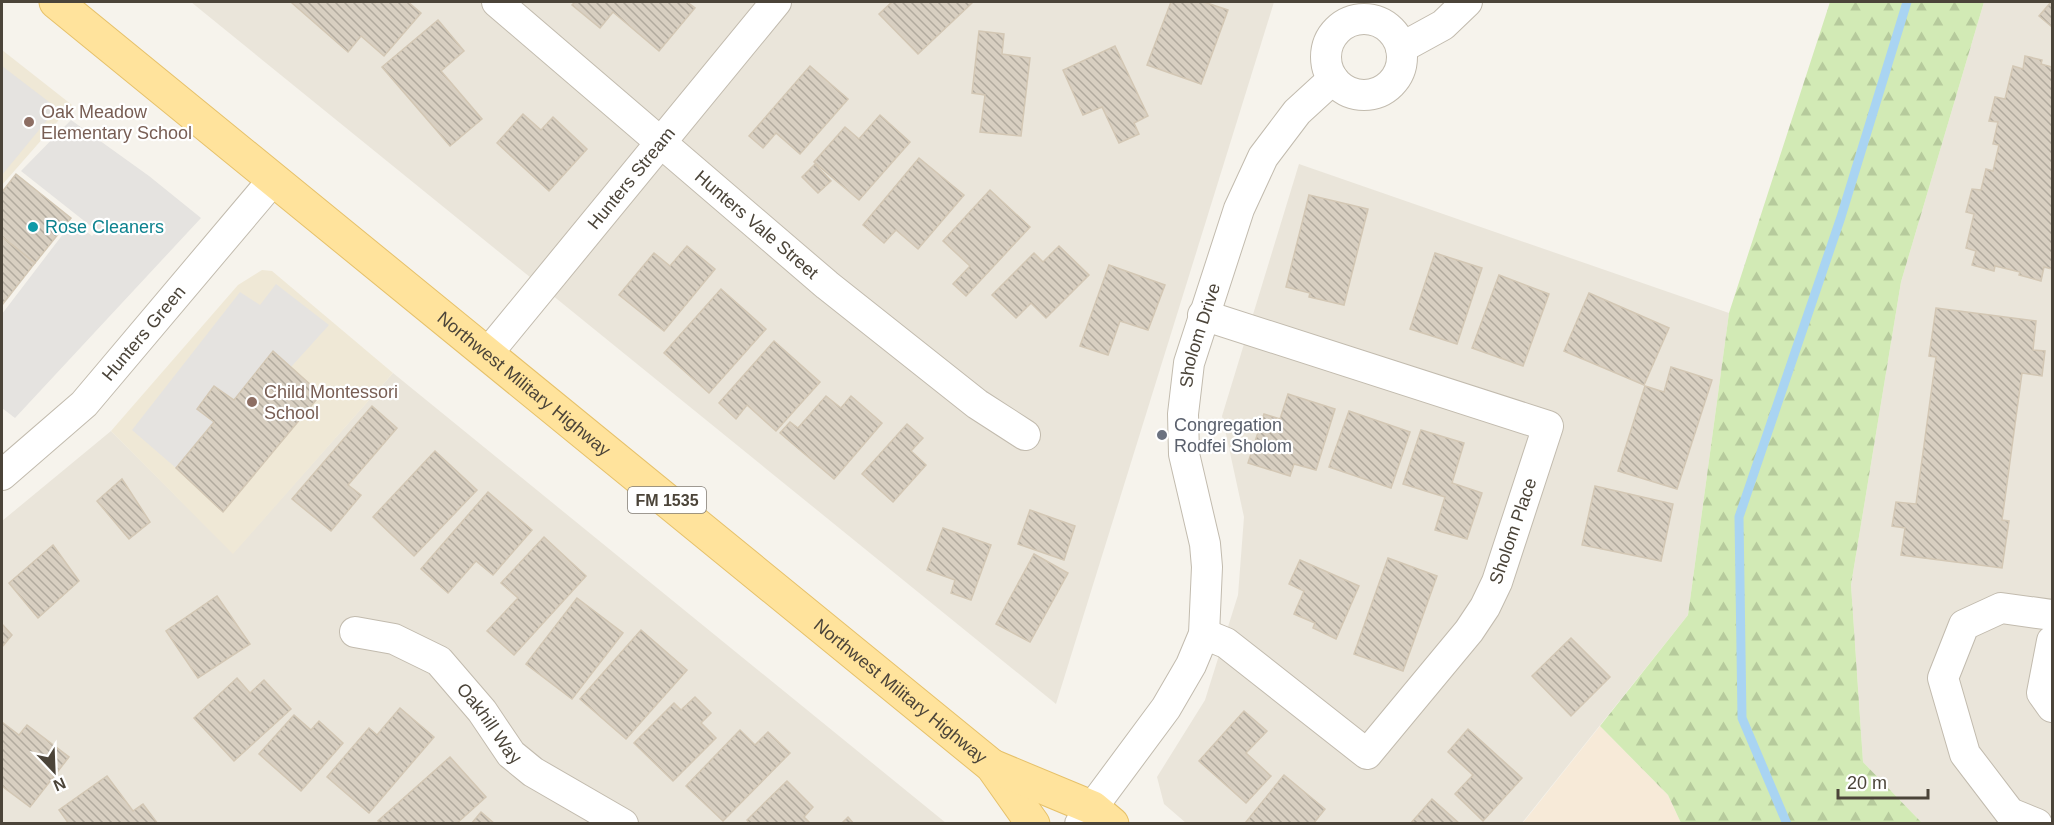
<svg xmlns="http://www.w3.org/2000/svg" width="2054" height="825" font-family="Helvetica,sans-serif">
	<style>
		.residential { fill: #eae5da }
		.commercial { fill: #f7ead8 }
		.education { fill: #efe8d6 }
		.forest { fill: url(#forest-firs) }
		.parking { fill: #e5e3e0 }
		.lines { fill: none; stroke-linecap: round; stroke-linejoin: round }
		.stream { stroke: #a9d4f2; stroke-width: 9 }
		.building { fill: url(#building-back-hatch); stroke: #d3c7b4; stroke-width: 1.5 }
		.minor-casing { stroke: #c2bbae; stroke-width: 32 }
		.major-casing { stroke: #e6c16a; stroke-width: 35 }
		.minor { stroke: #fff; stroke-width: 30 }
		.major { stroke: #ffe39c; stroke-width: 33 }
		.education-dot { fill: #8d6e63; stroke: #fff; stroke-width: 2 }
		.culture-dot { fill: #0f9aa8; stroke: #fff; stroke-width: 2 }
		.worship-dot { fill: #6b7280; stroke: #fff; stroke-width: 2 }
		.labels { text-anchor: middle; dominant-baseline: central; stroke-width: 4.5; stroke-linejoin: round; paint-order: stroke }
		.shield { fill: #fff; stroke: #817c74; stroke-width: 1.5 }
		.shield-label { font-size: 16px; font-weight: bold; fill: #4b4439 }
		.education-label { font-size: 18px; fill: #785e54; stroke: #fff; text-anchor: start }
		.street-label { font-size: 18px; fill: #4b4439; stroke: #fff }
		.culture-label { font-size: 18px; fill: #0d838f; stroke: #fff; text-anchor: start }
		.worship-label { font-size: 18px; fill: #5b616d; stroke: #fff; text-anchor: start }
	</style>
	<defs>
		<pattern id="forest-firs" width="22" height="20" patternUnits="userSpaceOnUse" patternTransform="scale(1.5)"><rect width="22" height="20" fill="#d2eab5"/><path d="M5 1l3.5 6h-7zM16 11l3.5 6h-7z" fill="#b6ca9c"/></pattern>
		<pattern id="building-back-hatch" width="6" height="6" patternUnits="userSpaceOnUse" patternTransform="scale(1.5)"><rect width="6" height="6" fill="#d8cfc1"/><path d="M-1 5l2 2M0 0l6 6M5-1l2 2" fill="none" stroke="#b1aa9e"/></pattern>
	</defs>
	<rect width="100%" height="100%" fill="#f6f3ec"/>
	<!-- residential -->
	<g class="residential">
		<path d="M191 2H1274L1056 704Z"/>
		<path d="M1984 2H2052V823H1922L1863 762 1851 585 1901 282Z"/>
		<path d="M1299 164 1729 313 1688 615 1522 823H1186L1164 804 1157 777 1205 700 1238 595 1244 517 1222 416Z"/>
		<path d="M393 373 946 823 2 824V521L111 431 233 553Z"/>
	</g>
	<!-- commercial -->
	<path class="commercial" d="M1600 726 1668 795 1681 823 1522 824Z"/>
	<!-- education -->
	<g class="education">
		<path d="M2 50 72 105 2 185Z"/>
		<path d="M262 270 272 271 393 373 233 554 111 431 238 285Z"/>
	</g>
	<!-- forest -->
	<path class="forest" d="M1830 2H1984L1901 282 1851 585 1863 762 1922 823H1681L1668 795 1600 726 1688 615 1729 313Z"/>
	<!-- parking -->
	<g class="parking">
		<path d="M2 66 57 108 2 175Z"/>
		<path d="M71 120 149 176 201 218 15 418 2 408V314L73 221 92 236 97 231 21 171Z"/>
		<path d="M276 284 329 325 291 367 273 351 234 400 214 386 197 409 214 422 176 468 132 430 240 292 260 305Z"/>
	</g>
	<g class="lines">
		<!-- stream -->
		<path class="stream" d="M1787 824 1742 718 1739 517 1841 217 1907 2"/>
	</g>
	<!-- building -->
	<g class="building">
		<path d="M293 2H373L375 3 376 2H408L421 13 384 56 361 36 348 52 292 3Z"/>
		<path d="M575 2H687L695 8 659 51 613 12 600 28 572 5Z"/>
		<path d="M892 2H973L918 54 879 14Z"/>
		<path d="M1171 2H1204L1228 10 1201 84 1147 65Z"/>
		<path d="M2051 2H2052V27L2039 16Z"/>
		<path d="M438 20 464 51 441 71 482 119 450 146 382 67Z"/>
		<path d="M979 31 1004 34 1002 54 1030 58 1021 136 980 132 985 95 972 93Z"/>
		<path d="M1115 46 1148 116 1134 123 1139 134 1119 143 1102 107 1083 115 1063 70Z"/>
		<path d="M2025 56 2042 60 2041 64 2052 67V269L2044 267 2041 281 2019 275 2020 272 1995 266 1994 271 1972 265 1976 251 1966 248 1974 214 1966 212 1972 189 1981 190 1986 169 1993 171 1999 145 1993 144 1998 122 1989 121 1995 97 2005 99 2013 66 2023 69Z"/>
		<path d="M810 66 848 99 800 154 776 133 763 148 749 136Z"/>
		<path d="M523 114 541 130 553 117 587 149 549 191 497 143Z"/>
		<path d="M880 115 910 142 859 200 814 162 845 127 859 139Z"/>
		<path d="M919 158 964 195 918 249 896 230 884 243 863 225Z"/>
		<path d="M815 164 831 181 818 193 802 177Z"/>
		<path d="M16 174 71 218 35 263 2 237V192Z"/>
		<path d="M990 190 1030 227 966 296 953 284 970 266 943 241Z"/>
		<path d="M1309 195 1368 209 1344 305 1309 297 1310 293 1286 287Z"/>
		<path d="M2 237 35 263 2 305Z"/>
		<path d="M687 246 715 269 664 331 619 295 654 253 670 266Z"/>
		<path d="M1059 246 1089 275 1046 318 1031 303 1016 318 992 295 1034 253 1043 262Z"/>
		<path d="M1435 253 1482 268 1457 344 1410 329Z"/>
		<path d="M1109 265 1165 285 1148 330 1120 321 1108 355 1080 346Z"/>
		<path d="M1499 275 1549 294 1523 366 1472 348Z"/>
		<path d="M721 289 766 329 709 393 664 353Z"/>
		<path d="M1589 293 1669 328 1644 385 1564 351Z"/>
		<path d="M1936 308 2036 321 2033 350 2045 351 2042 376 2022 373 2002 520 2009 521 2002 568 1901 555 1905 528 1892 526 1896 502 1916 504 1936 357 1929 356Z"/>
		<path d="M774 341 820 382 776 431 747 405 736 419 719 403Z"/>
		<path d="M273 351 321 394 223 512 176 468 214 422 197 409 214 386 234 400Z"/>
		<path d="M1671 367 1712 380 1677 489 1618 471 1645 386 1664 392Z"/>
		<path d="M1288 394 1335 409 1316 470 1294 464 1290 476 1248 463 1264 414 1280 419Z"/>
		<path d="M826 396 841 408 851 396 882 423 834 479 780 433 790 422 798 428Z"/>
		<path d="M372 406 397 428 348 485 361 495 331 531 292 499Z"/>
		<path d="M1349 411 1410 432 1391 488 1329 467Z"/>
		<path d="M907 424 923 438 911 451 926 465 893 502 862 474Z"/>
		<path d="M1421 430 1464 443 1452 483 1482 493 1467 539 1435 530 1445 497 1403 484Z"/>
		<path d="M435 451 477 490 414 556 373 517Z"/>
		<path d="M122 479 150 522 129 539 97 501Z"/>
		<path d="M1595 486 1673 504 1661 561 1582 545Z"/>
		<path d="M488 492 532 530 493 575 476 561 448 593 421 569Z"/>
		<path d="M1030 510 1075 526 1064 560 1018 544Z"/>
		<path d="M943 528 991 545 971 600 951 593 955 580 927 570Z"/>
		<path d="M544 537 586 576 514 655 487 631 518 598 501 583Z"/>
		<path d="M53 545 79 581 38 618 9 583Z"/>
		<path d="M1034 554 1068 573 1030 642 996 624Z"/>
		<path d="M1388 558 1437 576 1403 671 1354 654Z"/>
		<path d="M1300 560 1359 586 1336 639 1313 628 1315 623 1294 614 1304 591 1289 584Z"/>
		<path d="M217 596 250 644 198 678 166 631Z"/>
		<path d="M577 598 623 633 572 699 526 664Z"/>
		<path d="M2 624 12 635 2 647Z"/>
		<path d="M641 630 687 670 626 739 580 699Z"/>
		<path d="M1571 638 1610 677 1571 716 1532 676Z"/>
		<path d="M237 678 250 693 264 680 291 709 234 761 194 718Z"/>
		<path d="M695 697 711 713 701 723 716 738 673 781 634 743 674 703 681 710Z"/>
		<path d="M400 708 434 737 369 813 327 777 369 728 377 735Z"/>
		<path d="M1244 711 1267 731 1246 753 1271 776 1246 803 1199 761Z"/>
		<path d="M294 715 311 730 319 721 343 743 301 791 259 754Z"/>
		<path d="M2 722 19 735 27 725 69 757 30 807 2 786Z"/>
		<path d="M1468 729 1522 778 1483 821 1455 794 1473 775 1448 752Z"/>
		<path d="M740 730 755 745 768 732 790 753 723 821 686 786Z"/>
		<path d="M450 757 486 797 456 824H380L378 821Z"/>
		<path d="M1284 775 1325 809 1313 824H1248L1246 822Z"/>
		<path d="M107 776 133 811 143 804 158 824H69L59 810Z"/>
		<path d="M787 781 813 807 804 817 811 824H750L747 820Z"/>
		<path d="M1432 799 1460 824H1410Z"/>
		<path d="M481 812 495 824H471Z"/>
		<path d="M848 817 854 824H841Z"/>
	</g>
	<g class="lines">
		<defs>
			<g id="minor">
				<path id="s1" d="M497 2 827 285 977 404 1025 435"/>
				<circle cx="1364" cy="57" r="38"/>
				<path d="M1401 48 1443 25 1467 2"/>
				<path d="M1203 315 1548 426 1497 582 1485 607 1469 631 1367 754 1226 643 1204 634"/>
				<path id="s2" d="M488 353 776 2"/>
				<path id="s3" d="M2 475 84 404 273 180"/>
				<path id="s4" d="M355 632 394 639 439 661 482 711 511 754 533 772 623 824"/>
				<path d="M2052 641 2042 693 2052 707"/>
				<path id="s5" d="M1080 824 1166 708 1191 665 1204 634 1207 567 1205 544 1184 454 1183 414 1189 363 1239 209 1263 157 1297 112 1333 79"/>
				<path d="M2037 824 2010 813 1965 754 1943 678 1964 625 2001 608 2052 615"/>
			</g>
			<g id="major">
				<path id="s6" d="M56 2 992 766 1033 824"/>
				<path d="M992 766 1093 808 1112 824"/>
			</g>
		</defs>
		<!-- minor casing -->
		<use href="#minor" class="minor-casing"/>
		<!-- major casing -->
		<use href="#major" class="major-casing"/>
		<!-- minor -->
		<use href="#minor" class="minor"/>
		<!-- major -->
		<use href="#major" class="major"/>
	</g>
	<!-- markers -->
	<g class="education-dot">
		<circle cx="29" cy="122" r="6"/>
		<circle cx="252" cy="402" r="6"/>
	</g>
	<circle class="culture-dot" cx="33" cy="227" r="6"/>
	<circle class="worship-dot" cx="1162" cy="435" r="6"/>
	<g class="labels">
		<!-- shield labels -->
		<rect class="shield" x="628" y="487" width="78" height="26" rx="4.5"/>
		<g class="shield-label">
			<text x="667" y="500">FM 1535</text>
		</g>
		<!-- education labels -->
		<g class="education-label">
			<text x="41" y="112">Oak Meadow<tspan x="41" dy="21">Elementary School</tspan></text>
			<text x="264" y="392">Child Montessori<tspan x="264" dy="21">School</tspan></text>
		</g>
		<!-- street labels -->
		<g class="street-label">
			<text stroke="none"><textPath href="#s2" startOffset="226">Hunters Stream</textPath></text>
			<text stroke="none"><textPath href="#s1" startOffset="342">Hunters Vale Street</textPath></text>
			<text stroke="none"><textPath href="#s3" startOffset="201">Hunters Green</textPath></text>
			<text stroke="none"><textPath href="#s5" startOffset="531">Sholom Drive</textPath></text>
			<text stroke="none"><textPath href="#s6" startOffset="604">Northwest Military Highway</textPath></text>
			<text transform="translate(1513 531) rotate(-71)">Sholom Place</text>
			<text stroke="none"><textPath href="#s6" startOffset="1090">Northwest Military Highway</textPath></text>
			<text stroke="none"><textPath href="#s4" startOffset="170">Oakhill Way</textPath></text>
		</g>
		<!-- culture labels -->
		<g class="culture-label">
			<text x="45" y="227">Rose Cleaners</text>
		</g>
		<!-- worship labels -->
		<g class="worship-label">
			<text x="1174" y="425">Congregation<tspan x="1174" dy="21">Rodfei Sholom</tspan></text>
		</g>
	</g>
	<!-- border -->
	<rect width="2054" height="825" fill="none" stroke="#4b4439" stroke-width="6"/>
	<!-- north arrow -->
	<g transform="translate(54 771) rotate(157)" stroke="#ffffff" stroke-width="4.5" paint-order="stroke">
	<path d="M0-4.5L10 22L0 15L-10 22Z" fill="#4b4439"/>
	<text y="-9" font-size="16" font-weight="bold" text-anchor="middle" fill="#4b4439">N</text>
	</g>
	<!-- scale -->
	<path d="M1838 789v9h90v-9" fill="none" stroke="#4b4439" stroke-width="3"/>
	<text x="1847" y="789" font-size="18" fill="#4b4439" stroke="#ffffff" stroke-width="4.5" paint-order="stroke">20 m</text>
</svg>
